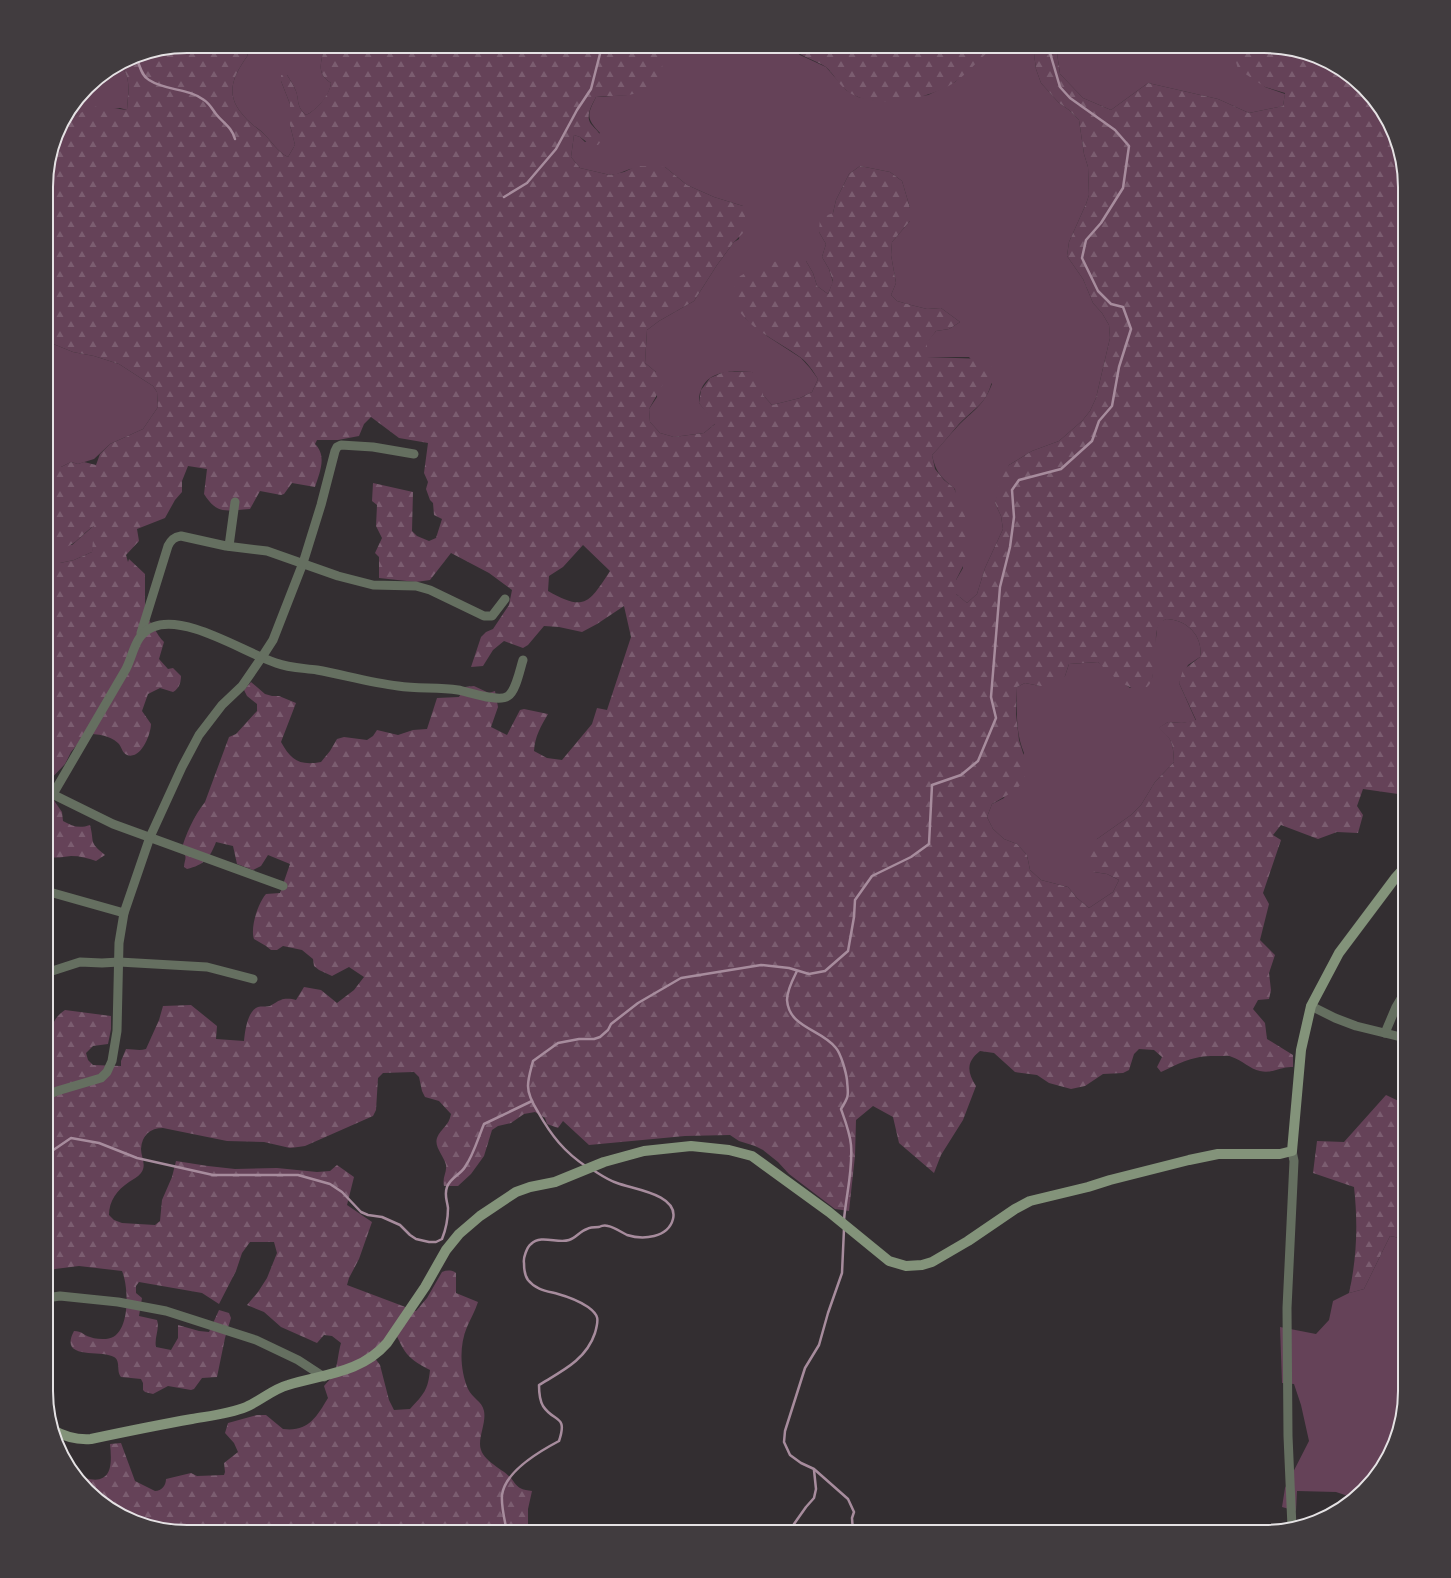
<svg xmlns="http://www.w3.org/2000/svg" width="1451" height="1578" font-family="Signika,sans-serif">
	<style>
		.green { fill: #654258 }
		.forest { fill: url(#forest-firs); fill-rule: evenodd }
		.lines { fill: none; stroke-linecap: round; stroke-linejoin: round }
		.stream { stroke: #a78c9d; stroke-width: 2.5 }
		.street { stroke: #656f60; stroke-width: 9 }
		.secondary { stroke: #83937a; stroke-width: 10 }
		.rim { fill: none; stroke: #e5e2e4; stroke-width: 2 }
	</style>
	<defs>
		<pattern id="forest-firs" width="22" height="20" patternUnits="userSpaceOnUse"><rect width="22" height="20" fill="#654258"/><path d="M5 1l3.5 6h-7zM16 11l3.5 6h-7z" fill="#7b5d70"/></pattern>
	</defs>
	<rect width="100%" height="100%" fill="#332e31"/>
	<!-- green -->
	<g class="green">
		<path d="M237 46H324C322 62 315 73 331 83 330 95 317 110 306 115 295 105 300 100 295 89 293 84 290 80 287 75L281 81 290 104V125L295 145 288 157C278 152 272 142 264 134 261 130 256 128 252 124 225 100 228 83 248 55Z"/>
		<path d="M652 46H789L800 55 826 67 846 90 858 97 872 100 886 101 928 95 955 82 985 53 997 46H1033L1036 69 1041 83 1059 103 1069 110 1079 120 1084 154 1088 167 1089 195 1086 204 1069 242 1067 256 1083 279 1093 303 1102 313 1109 325 1110 338 1096 398 1090 411 1082 421 1059 441 1032 451 1009 465 995 503 1001 516 1003 529 985 568 977 594 967 603 956 594V580L963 568 955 489C941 477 936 473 932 455 941 446 948 436 957 427 973 410 983 407 992 384L969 357H927L926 343 936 331 949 329 960 322 941 308 927 309 911 305 897 301 891 295 896 283 891 255 892 242 910 221V208L902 181 890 172 860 166 849 174 836 200 833 213 819 232 826 244 822 257 829 269 833 282 828 294 817 286 813 273 806 261H779L745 318 767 336 801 358 810 368 818 379 812 392 800 398 772 405 763 395 752 372C734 371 709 369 701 390 699 394 699 399 699 403L716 423 704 433 674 437 660 433 650 422 649 409 657 397 656 372 645 363 647 330 659 321 694 301 717 265 734 242 739 239 743 206 714 197 687 185 665 167 630 169 617 174 610 175 580 168 571 157 574 135 580 137 585 142 600 133C586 118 587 115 596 97L627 95 657 53Z"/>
		<path d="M1056 46H1234L1232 48 1265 87 1285 94 1283 106 1249 113 1218 99 1148 83 1111 110 1083 98 1060 74Z"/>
		<path d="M120 65C132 77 128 94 127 110L120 108 78 114 60 128V125L94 81Z"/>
		<path d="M46 341 73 352 94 356 119 364 153 386 157 392 158 407 143 429 110 444 94 459 78 464 71 462 61 467H46Z"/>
		<path d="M99 521 92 552 74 560 60 563H46V543L51 545H72Z"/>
		<path d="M1166 619C1186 619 1204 636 1200 657L1188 665 1179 683 1196 721 1182 723 1168 722 1159 728C1173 739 1173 744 1174 762L1155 782 1141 805 1131 815 1097 839 1094 872 1107 874 1119 880 1113 892 1089 908 1077 898 1068 887 1041 880 1030 870 1027 855 1017 844 1004 839 993 829 987 817 992 804 1004 798 1024 753C1015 731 1017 710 1017 687L1025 683 1040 686 1065 676 1069 664 1098 662 1130 688 1152 678 1157 628 1160 622Z"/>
		<path d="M1390 1236 1405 1239V1391L1390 1453 1354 1498 1336 1492 1297 1491 1296 1511 1282 1507 1285 1488 1309 1441 1301 1405 1294 1384 1282 1383 1280 1327 1316 1334 1329 1320 1333 1301 1349 1293 1364 1289Z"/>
	</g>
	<!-- forest -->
	<g class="forest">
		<path d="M187 46H237L248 55C228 83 225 100 252 124 256 128 260 130 264 134 272 142 278 152 288 157L295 145 290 125V104L281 81V75H287C290 80 293 84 295 89 300 99 295 105 306 115 316 111 330 94 331 83 315 73 322 62 324 46H652C665 62 667 72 650 85 644 89 640 93 633 94 621 97 608 95 596 97 592 105 585 116 591 124 596 130 600 132 602 140L598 145H591L580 137 574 135 571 157 580 168 610 175 624 172 637 166 665 167 687 185 714 197 743 206 746 220 743 233 734 242 717 265 694 301 659 321 647 330 645 363 656 372 663 384 649 409 650 422 660 433 674 437 704 433 715 424 699 403 701 390 710 378 724 372H752L763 381V395L772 405 800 398 812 392 818 379C813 371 808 363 800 357 779 342 752 331 737 308 734 304 733 299 731 294L740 276 765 263 779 261H806L813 273 817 286 828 294 833 281 829 269 822 257 826 244 819 232 820 218 833 213 836 200 849 174 860 166 890 172 902 181 910 208V221L892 242 891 255 896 283 891 295 897 301 911 305 927 309 941 308 960 322 949 329 936 331 927 343V357L985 359 994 370C989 403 980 403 959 424 950 434 942 445 932 455L935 469 944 480 954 488 969 526V554L956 580V594L967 603 977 594 985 568 1003 529 1001 516 995 503 1001 477 1009 465 1032 451 1059 441 1082 421 1090 411 1096 398 1110 338 1109 325 1102 313 1093 303 1083 279 1067 256 1069 242 1086 204 1089 195 1088 167 1084 154 1079 120 1069 110 1059 103 1041 83 1036 69 1033 46H1056L1060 74 1083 98 1111 110 1148 83 1218 99 1249 113 1283 106 1285 93 1265 87 1238 69 1232 48 1234 46H1273L1326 61 1376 101 1397 142 1405 187V795L1363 789 1357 806 1363 815 1358 833 1337 832 1318 839 1281 825 1273 835 1281 840 1263 893 1269 904 1260 940 1275 955 1269 973 1271 990 1269 999 1258 1000 1253 1009 1265 1023 1267 1039 1293 1055V1067C1281 1066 1273 1074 1260 1071 1250 1069 1242 1060 1232 1057 1229 1055 1224 1056 1220 1056 1194 1055 1184 1061 1161 1072L1157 1067 1162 1057 1154 1050 1139 1049 1134 1054 1129 1070 1123 1073 1103 1074 1085 1086 1071 1089 1049 1083 1037 1075 1015 1072 994 1053 980 1051C966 1062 967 1072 976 1086L963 1120 941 1155 934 1173 899 1143 893 1117 873 1106 856 1120 855 1156 849 1211 835 1209 789 1174 778 1162 763 1150 755 1146 739 1141 730 1135 685 1136 589 1145 563 1121 558 1128 547 1124 545 1118 535 1112 524 1114 511 1123 498 1126 492 1130 484 1156 471 1174 458 1186H444C442 1177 447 1173 446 1165 444 1156 434 1147 437 1138 441 1128 449 1126 451 1114L439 1101 425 1097 422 1091 419 1077 414 1072 383 1073 378 1078 376 1110 373 1116 305 1146 298 1147 290 1148 264 1142 227 1141 163 1128C150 1128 142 1135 141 1149 141 1157 147 1165 141 1173 138 1177 133 1179 129 1182 117 1190 109 1201 109 1215L114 1220 122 1223 155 1225 160 1221 162 1200 172 1177 176 1161 208 1166 235 1169 277 1168 317 1172 330 1171 337 1165 354 1177 347 1205 372 1222 359 1259 349 1278 347 1285 416 1311 427 1298 442 1272C447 1270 452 1270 456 1273V1293L478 1302C475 1311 471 1318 467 1327 459 1346 460 1370 468 1389 472 1398 482 1401 484 1411 486 1422 480 1433 480 1444 480 1460 500 1467 510 1477 513 1480 516 1486 520 1488 523 1490 528 1490 532 1491L528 1509V1532H209L205 1530 187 1532 125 1518 75 1477 73 1473C77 1474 81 1477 85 1478 113 1486 112 1463 110 1444L121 1443 135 1481 155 1491C162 1491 166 1485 166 1479L191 1473 197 1476 224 1475 225 1472 224 1463 238 1452 234 1443 225 1433 228 1423 257 1415H266L283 1429C308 1432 316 1418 328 1398L324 1386C327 1382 332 1378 334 1374 338 1364 338 1353 341 1343L332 1336 324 1335 317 1343 281 1327 264 1312 247 1305 258 1292 267 1278 277 1253 274 1242H250L242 1253 236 1271 219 1304 202 1293 139 1282 136 1286V1293L142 1298 139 1316 157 1320C160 1329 154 1338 156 1347L171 1350 178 1338V1325L199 1331 209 1332 219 1310 229 1313 231 1318 225 1338 217 1377 202 1378 194 1389 191 1390 168 1386 153 1394 145 1392 143 1390V1383L141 1379 121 1377C116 1371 121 1361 114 1357 102 1349 58 1361 74 1331 82 1331 83 1335 90 1337 95 1339 101 1339 106 1339 131 1338 129 1287 122 1271L79 1266 55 1269 46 1273V1042C53 1029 51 1019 65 1010L111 1016V1029L108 1044 93 1046 86 1053 88 1060 93 1065 121 1066V1061L126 1049C134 1049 139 1051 146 1049L159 1020 163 1006 191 1005 217 1026 216 1039 244 1041C245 1032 247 1011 258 1007 261 1006 266 1007 270 1006 274 1004 277 1001 281 1000 285 998 292 999 296 1000L304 987 321 990 337 1003 354 990 364 977 349 967 332 976 319 970 314 966 313 959 302 950 283 946 277 950H271L266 946 254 939C250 928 258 903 266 894L280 893 290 864 268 855 261 866 253 870 237 864 233 846 216 842C210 858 204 865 187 869L184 867C184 860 189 856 181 852 185 835 194 816 205 802L229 737 236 734 257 711V704L247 696 244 690 251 682 265 694 272 696H279L296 703 281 742C291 760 299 766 321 762L330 751 337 739 344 737 367 740 373 736 377 730 398 735 413 730 427 729 437 698 459 697 465 687 474 686 489 693 495 691 498 707 491 727 507 735 520 710 524 709 548 714C541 726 535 736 534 751L547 758 562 760 592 724 597 708 607 710 631 637 624 606 597 624 582 632 559 627 544 626 528 645 523 648 504 641 493 650 483 666 471 667 481 637 486 632 493 629 509 605 512 590 489 573 451 553 430 580 416 582 379 578V557L375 553 382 538 376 526 377 505 372 501 373 483 413 492 412 531 417 536 429 541 436 538 442 519 434 515 433 503 430 500 426 489 428 482 424 473 428 443 399 438 371 417 364 424 359 436 338 440H317L315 444C327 456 320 472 315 487L292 483 284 494 281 495 260 491 250 509C227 510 218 516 204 494L207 469 188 466 182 481V492L175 500 165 518 137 529 139 541 126 555 128 562 129 559 145 574V615C153 624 156 634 164 642L159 659 168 669 173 668 181 676C181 682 179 689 173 692L160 688 148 694 142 711 151 724C151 734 141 760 127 755 122 753 122 747 118 743 109 735 98 734 86 734L71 752 65 764 47 783 55 802 62 812 63 821C72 826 79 829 90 825 95 844 88 841 105 855L96 861C88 858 80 856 71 856 62 857 55 859 46 856V563H60L74 560 92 552 94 526C77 537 71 556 46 543V467H61L71 462 78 464 84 462 96 465 100 454 110 444 143 429 158 407 157 392 153 386 119 364 94 356 73 352 46 341V311L49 302 46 296V178L60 128 78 114 91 108 98 106 127 110C128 94 132 77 120 65L134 57ZM583 545 610 571C589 603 585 612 548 591L549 576 563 567ZM1166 619C1186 619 1204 636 1200 657L1183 670 1179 683 1196 720 1182 723 1168 722 1158 728C1173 739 1173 744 1174 762L1155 782 1141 805 1131 815 1097 839 1087 849 1085 862 1094 872 1107 874 1119 880 1113 892 1089 908 1077 898 1068 887 1041 880 1030 870 1027 855 1017 844 1004 839 993 829 987 817 992 804 1016 790 1024 780 1027 766 1019 740 1016 714 1017 687 1025 683 1040 686H1055L1065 676 1069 664 1098 662C1107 671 1137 701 1149 685 1153 681 1155 661 1156 655 1157 641 1152 627 1166 619ZM393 1328C405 1353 405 1357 430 1370 428 1390 424 1394 410 1409L394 1410 389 1400 380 1365 371 1353 387 1338Z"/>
		<path d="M789 46H997C980 56 971 71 955 82 930 99 872 112 846 90 838 84 834 74 826 67 814 59 800 57 789 46Z"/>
		<path d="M1386 1095 1405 1104V1239L1390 1236 1364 1289 1349 1293C1357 1258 1358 1223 1354 1187L1313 1173 1317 1141 1344 1142Z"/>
	</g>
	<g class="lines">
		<!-- stream -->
		<g class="stream">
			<path d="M135 56C140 63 140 75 149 80 166 91 188 88 204 100 210 104 212 109 216 114 223 123 232 127 235 139"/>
			<path d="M504 197 527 183 556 149 577 110 591 89 602 46"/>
			<path d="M797 971C793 979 787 990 787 1000 789 1028 821 1029 836 1048 841 1054 846 1072 847 1080 848 1095 850 1095 841 1109 845 1120 850 1133 851 1145 853 1171 846 1195 844 1220"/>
			<path d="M46 1155 71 1138 99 1143 137 1158 213 1175H298L330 1184 342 1192 361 1212 368 1215 382 1217 400 1225 410 1235 416 1239 429 1242H436L442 1239C446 1229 448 1218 448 1208 447 1200 444 1195 447 1187 450 1178 460 1175 465 1167 474 1154 478 1138 484 1124L532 1101"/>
			<path d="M587 1167C564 1152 551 1135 538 1112 533 1104 528 1095 528 1086 528 1078 531 1069 533 1061L558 1043 579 1039H594L600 1037 608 1030 611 1024 638 1003 681 978 761 965 789 968 809 974 825 971 848 951 854 917 855 900 872 876 911 857 929 844 932 785 961 775 978 761 996 718 991 697 1000 587 1010 547 1014 517 1012 490 1019 480 1061 469 1092 441 1099 421 1112 406 1119 367 1131 329 1123 307 1111 304 1098 291 1082 258 1086 240 1101 223 1123 188 1129 146 1115 130 1070 98 1060 87 1048 46"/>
			<path d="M844 1229 842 1273 828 1313 819 1345 805 1368 785 1431 784 1442 790 1455 801 1463 814 1469 848 1499 854 1512 852 1518 853 1532"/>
			<path d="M507 1532C505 1521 501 1507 502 1495 505 1472 540 1451 559 1441 568 1414 554 1423 543 1406 539 1399 539 1392 539 1385 562 1371 586 1360 595 1333 599 1319 599 1315 588 1307 579 1301 569 1297 558 1294 547 1291 536 1290 528 1280 525 1276 524 1268 524 1263 523 1258 527 1247 531 1244 541 1234 558 1244 569 1240 576 1238 580 1231 587 1229 590 1227 595 1227 599 1227 601 1226 605 1225 608 1226 614 1227 621 1232 627 1235 643 1240 668 1238 673 1219 679 1194 632 1189 617 1183 608 1180 601 1175 593 1170"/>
			<path d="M794 1532V1524L806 1507 814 1498 816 1489 814 1470"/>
		</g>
		<!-- street -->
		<g class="street">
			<path d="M229 546 235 502"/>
			<path d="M141 633 168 546C171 540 174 537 181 536L226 546 267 551 338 576 373 585 416 586 430 590 484 616H492L505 599"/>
			<path d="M46 791 113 824 283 886"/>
			<path d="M53 794 126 669C134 653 135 634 153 627 186 614 243 652 276 663 289 668 303 668 317 670 344 675 371 683 398 686 418 689 438 687 458 690 469 692 499 703 508 696 516 691 520 669 523 660"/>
			<path d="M46 891 124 913"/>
			<path d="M46 973 80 962 102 963 119 962 207 967 253 979"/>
			<path d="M1311 1006 1335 1018 1356 1026 1405 1038"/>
			<path d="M1385 1033 1396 1007 1405 992"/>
			<path d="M46 1096 57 1091 101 1078 107 1072 112 1061 117 1031 119 943 124 913 150 837 182 767 199 735 222 705 242 686 262 657 273 640 303 563 321 505 335 451 337 447 341 445 373 447 414 454"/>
			<path d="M46 1298 60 1296 118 1302 166 1311 256 1340 298 1360 324 1377"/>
			<path d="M1292 1527 1288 1436 1287 1308 1294 1161 1292 1151"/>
		</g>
		<!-- secondary -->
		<path class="secondary" d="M53 1430C65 1437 76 1440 91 1439 124 1432 158 1425 192 1419 209 1416 229 1414 246 1407 260 1401 273 1389 288 1385 324 1374 361 1373 387 1343L425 1287 446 1250 459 1234 480 1216 516 1192 530 1187 555 1182 604 1162 644 1151 691 1146 729 1150 752 1156 829 1212 889 1261 906 1266 922 1265 932 1262 968 1241 1015 1209 1030 1201 1088 1187 1110 1180 1189 1160 1218 1154H1280L1292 1151 1301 1050 1311 1006 1339 953 1396 877 1405 867"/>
	</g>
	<!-- crop -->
	<path d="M0 0H1451V1578H0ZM187 53H1264A134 134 0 0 1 1398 187V1391A134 134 0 0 1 1264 1525H187A134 134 0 0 1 53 1391V187A134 134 0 0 1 187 53Z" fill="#413c3f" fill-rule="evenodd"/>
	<path class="rim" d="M187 53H1264A134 134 0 0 1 1398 187V1391A134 134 0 0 1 1264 1525H187A134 134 0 0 1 53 1391V187A134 134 0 0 1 187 53Z"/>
</svg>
